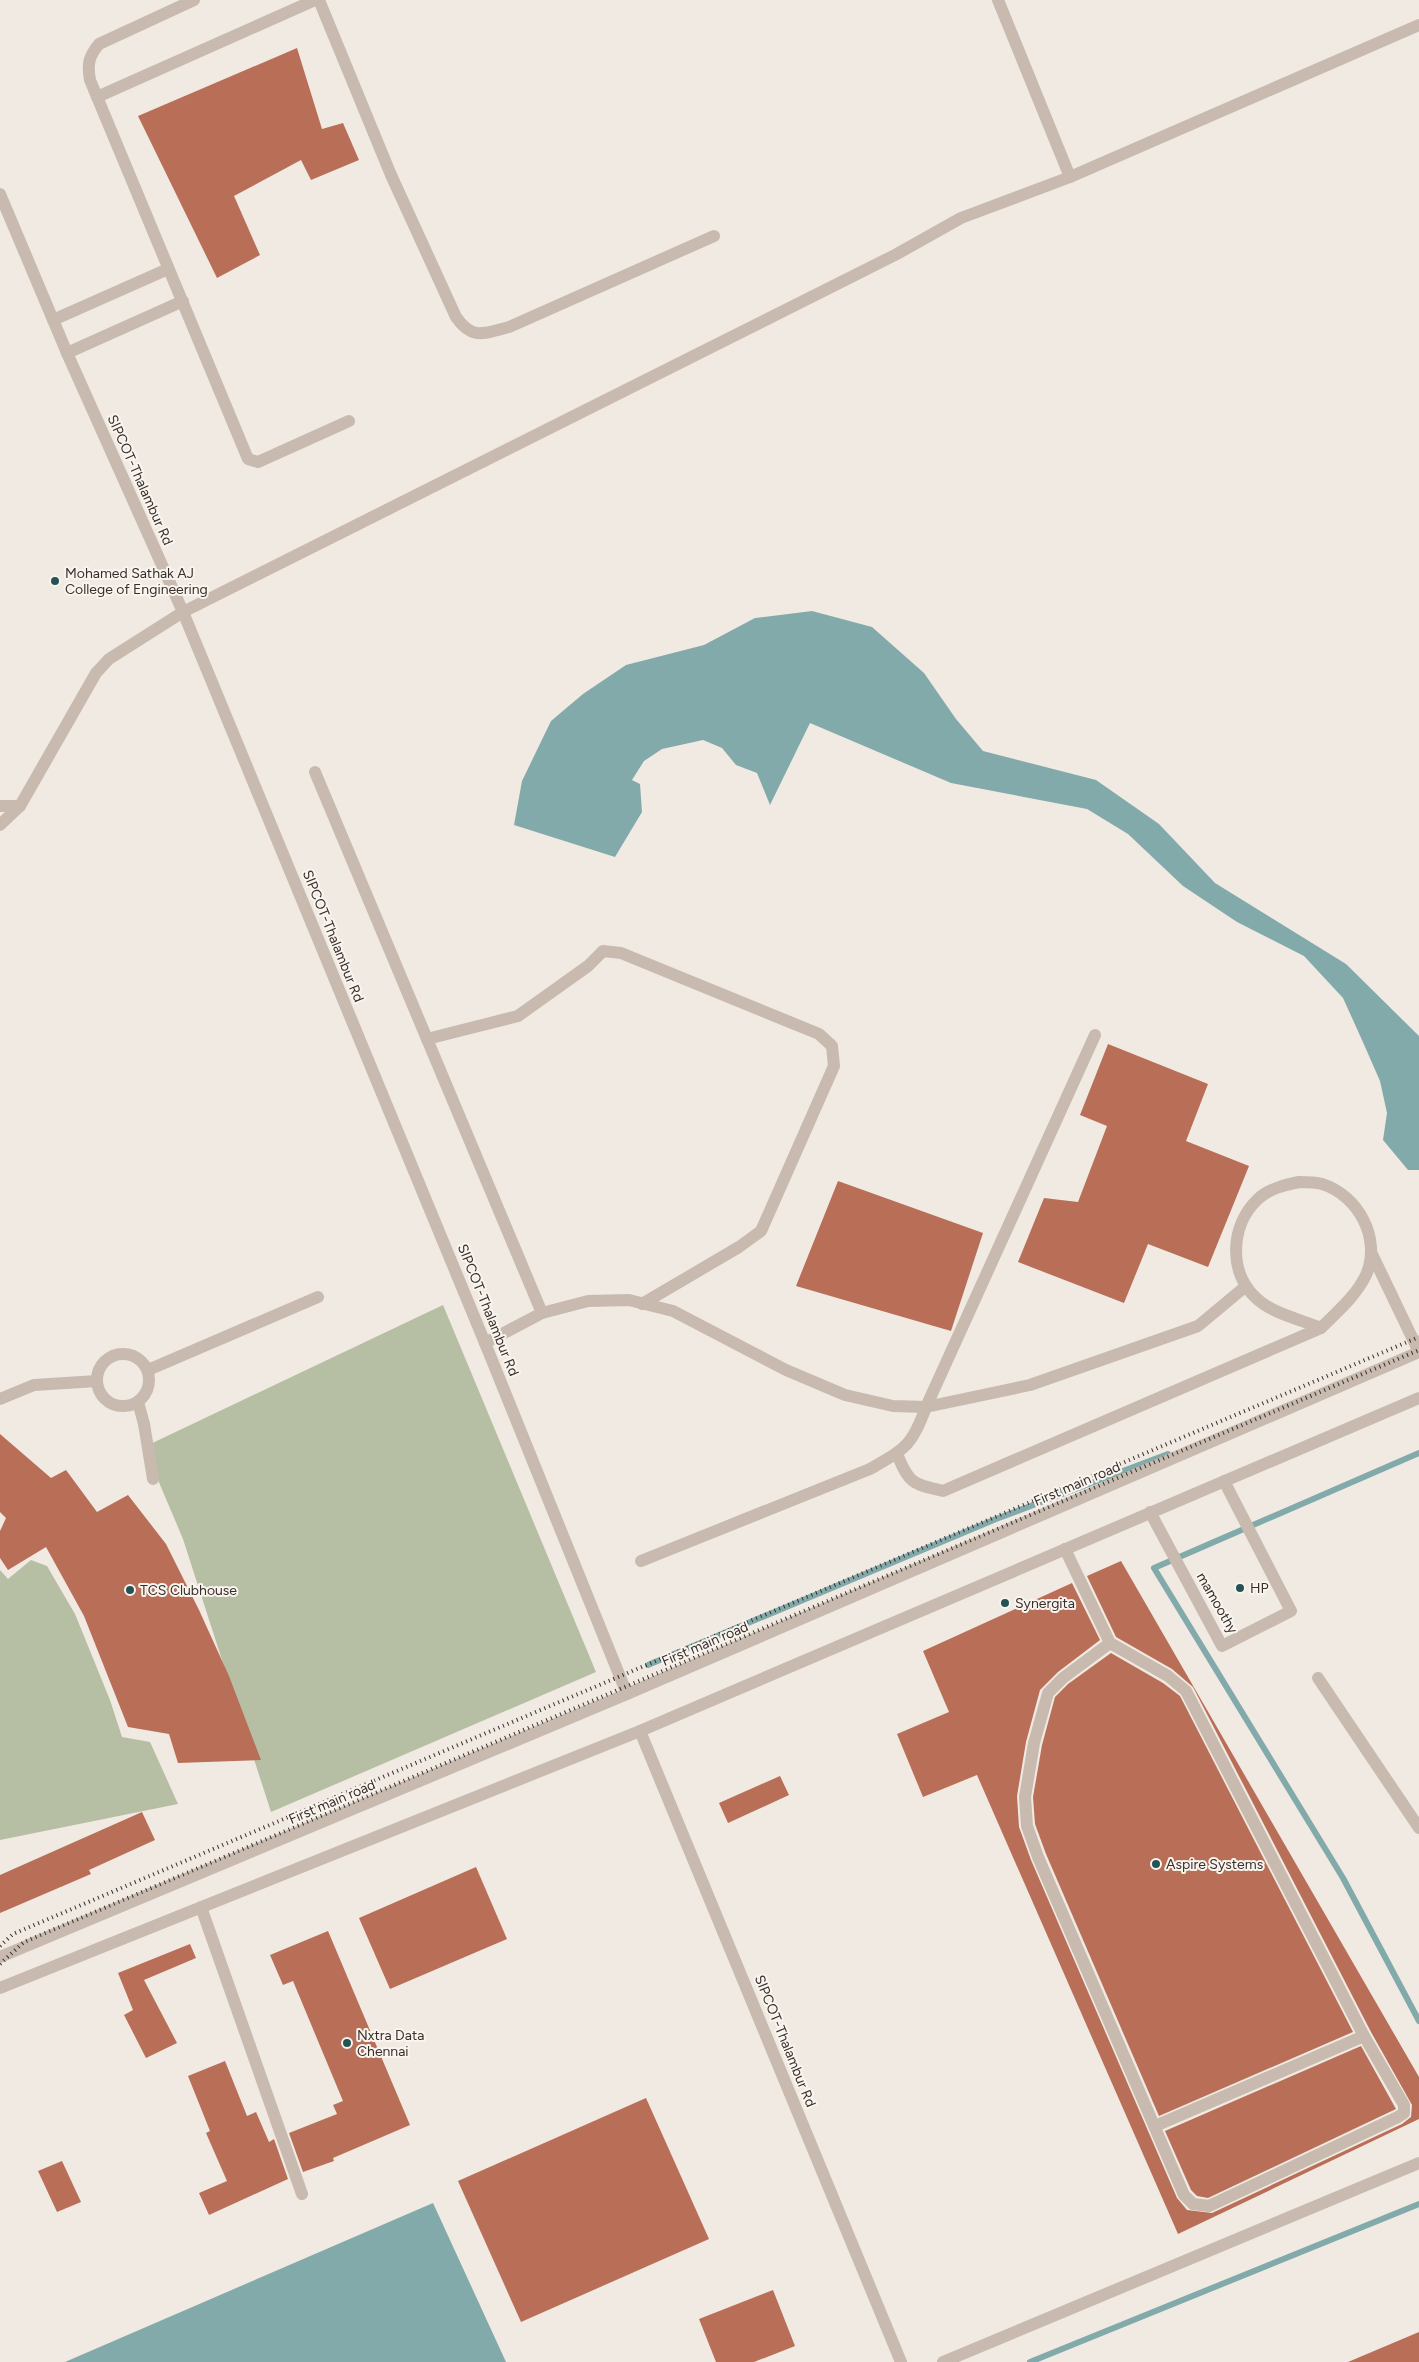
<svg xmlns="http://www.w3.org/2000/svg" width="1419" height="2362" font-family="Figtree,sans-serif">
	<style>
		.green { fill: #b6bfa3 }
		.water { fill: #83aaab }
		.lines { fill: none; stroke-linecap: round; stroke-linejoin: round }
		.stream { stroke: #83aaab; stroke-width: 6 }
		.building { fill: #b96e58 }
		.minor { stroke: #c8baae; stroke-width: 12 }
		.rail { stroke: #382f2c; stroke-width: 4; stroke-dasharray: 1 4; stroke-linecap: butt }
		.poi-dot { fill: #255355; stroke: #f9f4ee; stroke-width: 2 }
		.labels { text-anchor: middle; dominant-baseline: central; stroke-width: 4; stroke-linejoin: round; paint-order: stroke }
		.street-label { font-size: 14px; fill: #382f2c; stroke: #f9f4ee }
		.poi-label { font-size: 14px; fill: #382f2c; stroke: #f9f4ee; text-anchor: start }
	</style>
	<rect width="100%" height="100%" fill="#f1eae2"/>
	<!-- green -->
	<g class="green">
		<path d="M443 1305 596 1672 271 1812 183 1539 144 1447Z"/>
		<path d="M31 1560 47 1566 75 1614 110 1700 122 1737 150 1742 178 1804 0 1840V1570L8 1579Z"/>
	</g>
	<!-- water -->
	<g class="water">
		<path d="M812 611 872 627 924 673 956 719 983 751 1096 780 1159 824 1215 883 1346 964 1419 1036V1170H1408L1383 1140 1387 1113 1380 1081 1362 1040 1343 998 1304 956 1237 922 1183 886 1128 834 1087 809 951 783 810 723 770 805 757 773 736 765 722 748 703 740 662 749 644 761 632 780 640 784 642 812 615 857 514 825 522 781 551 721 583 694 626 665 704 645 755 618Z"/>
		<path d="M433 2203 506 2362H65Z"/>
	</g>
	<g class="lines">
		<!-- stream -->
		<g class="stream">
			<path d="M1419 1453 1154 1568 1343 1878 1419 2021"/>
			<path d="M648 1665 996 1519 1168 1454"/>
			<path d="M1030 2362 1419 2204"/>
		</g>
	</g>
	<!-- building -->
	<g class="building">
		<path d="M297 48 322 129 343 123 359 160 311 180 301 160 234 196 260 255 217 278 138 116Z"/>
		<path d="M1108 1044 1208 1084 1186 1141 1249 1166 1208 1267 1148 1244 1124 1303 1018 1262 1044 1198 1078 1202 1107 1126 1080 1115Z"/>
		<path d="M838 1181 983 1233 951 1331 796 1286Z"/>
		<path d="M0 1434 51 1478 66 1470 97 1512 128 1495 166 1544 199 1610 229 1676 261 1760 178 1763 169 1734 128 1727 84 1616 46 1547 8 1570 0 1558V1531L6 1518 0 1512Z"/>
		<path d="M1121 1561 1419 2077V2119L1178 2234 977 1775 923 1797 897 1734 949 1712 923 1651 1072 1583 1100 1640 1058 1672 1040 1690 1026 1742 1017 1796 1019 1827 1031 1860 1177 2198 1187 2210 1212 2213 1402 2124 1411 2117 1412 2105 1371 2032 1193 1687 1172 1669 1116 1637 1087 1576Z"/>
		<path d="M1111 1653 1163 1683 1180 1696 1353 2032 1159 2116 1046 1854 1035 1824 1033 1797 1042 1745 1055 1697 1068 1684Z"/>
		<path d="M780 1776 789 1795 728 1823 719 1803Z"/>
		<path d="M142 1812 155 1840 89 1870 91 1874 0 1913V1875Z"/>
		<path d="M476 1867 507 1939 390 1989 359 1918Z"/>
		<path d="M328 1931 410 2125 333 2158 334 2161 303 2172 289 2133 337 2114 333 2105 343 2101 293 1981 283 1985 270 1955Z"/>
		<path d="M190 1944 196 1958 144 1980 177 2043 146 2058 124 2015 133 2010 118 1973Z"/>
		<path d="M1361 2046 1396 2109 1208 2198 1197 2196 1191 2190 1165 2131Z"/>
		<path d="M225 2061 247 2116 256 2112 269 2142 274 2139 288 2179 209 2215 199 2193 227 2181 206 2133 210 2131 188 2076Z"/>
		<path d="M646 2098 709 2239 521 2322 458 2181Z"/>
		<path d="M62 2161 81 2202 57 2212 38 2171Z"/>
		<path d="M773 2290 795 2346 754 2362H716L699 2319Z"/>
		<path d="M1419 2332V2362H1348Z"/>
	</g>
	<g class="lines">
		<!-- minor -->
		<g class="minor">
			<path d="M194 0 99 44C89 56 87 64 90 80L248 459 258 462 349 421"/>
			<path d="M319 0 391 175 456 317C473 341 484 333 509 327L714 236"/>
			<path d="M998 0 1070 177"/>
			<path d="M97 97 315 0"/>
			<path d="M0 194 67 353 183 612 485 1343 627 1694"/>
			<path d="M53 320 168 269"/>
			<path d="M67 353 183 301"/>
			<path d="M315 772 542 1313"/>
			<path d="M0 806H20"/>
			<path d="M0 825 20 806 96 673 109 659 183 612 895 255 961 218 1070 177 1419 25"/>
			<path d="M427 1039 518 1016 588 966 603 951 621 953 819 1034 832 1046 834 1066 761 1231 739 1247 642 1304"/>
			<path d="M1299 1182C1306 1182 1315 1182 1322 1184 1358 1195 1382 1239 1366 1275 1356 1296 1337 1312 1321 1328 1300 1319 1272 1314 1255 1297 1228 1271 1231 1225 1257 1200 1268 1189 1284 1185 1299 1182Z"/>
			<path d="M485 1343 542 1313 588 1301 629 1300 673 1311 786 1370 845 1395 893 1406 926 1407 1030 1385 1198 1326 1246 1286"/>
			<circle cx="123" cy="1380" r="26"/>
			<path d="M148 1370 318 1297"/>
			<path d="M0 1399 34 1385 97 1381"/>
			<path d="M138 1402 144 1424 153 1479"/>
			<path d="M897 1454C909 1483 912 1484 943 1491L1321 1328"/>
			<path d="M1150 1512 1222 1646 1291 1611 1224 1481"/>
			<path d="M1065 1549 1110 1643 1168 1676 1186 1691 1364 2036 1404 2105V2113L1398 2117 1209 2206 1193 2204 1184 2195 1038 1857 1027 1826 1025 1797 1034 1743 1048 1693 1063 1678 1110 1643"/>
			<path d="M641 1561 870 1469C905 1449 912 1446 926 1407L1095 1035"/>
			<path d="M1318 1678 1419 1828"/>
			<path d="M640 1731 901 2362"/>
			<path d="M201 1907 302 2194"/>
			<path d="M0 1957 627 1694 1419 1352 1371 1252"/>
			<path d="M0 1988 640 1731 1419 1398"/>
			<path d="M1155 2126 1364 2036"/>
			<path d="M943 2362 1419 2163"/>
		</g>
		<!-- rail -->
		<g class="rail">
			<path d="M0 1946 13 1934 1419 1337"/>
			<path d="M0 1964 24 1942 1419 1350"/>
		</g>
	</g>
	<!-- markers -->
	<g class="poi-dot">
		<circle cx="55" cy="581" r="5"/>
		<circle cx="1240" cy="1588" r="5"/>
		<circle cx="130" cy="1590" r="5"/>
		<circle cx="1005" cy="1603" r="5"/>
		<circle cx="1156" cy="1864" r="5"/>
		<circle cx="347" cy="2043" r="5"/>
	</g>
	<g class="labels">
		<!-- street labels -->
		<g class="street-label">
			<text transform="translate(140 480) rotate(66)">SIPCOT-Thalambur Rd</text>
			<text transform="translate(333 936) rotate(68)">SIPCOT-Thalambur Rd</text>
			<text transform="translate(488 1310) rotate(68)">SIPCOT-Thalambur Rd</text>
			<text transform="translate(1077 1484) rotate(-23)">First main road</text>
			<text transform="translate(1217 1603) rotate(60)">mamoothy</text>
			<text transform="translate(705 1644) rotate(-23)">First main road</text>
			<text transform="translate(332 1802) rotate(-23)">First main road</text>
			<text transform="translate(785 2041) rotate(68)">SIPCOT-Thalambur Rd</text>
		</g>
		<!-- poi labels -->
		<g class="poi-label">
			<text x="65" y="573">Mohamed Sathak AJ<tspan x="65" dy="16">College of Engineering</tspan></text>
			<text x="1250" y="1588">HP</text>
			<text x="140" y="1590">TCS Clubhouse</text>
			<text x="1015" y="1603">Synergita</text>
			<text x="1166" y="1864">Aspire Systems</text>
			<text x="357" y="2035">Nxtra Data<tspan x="357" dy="16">Chennai</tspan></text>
		</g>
	</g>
</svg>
